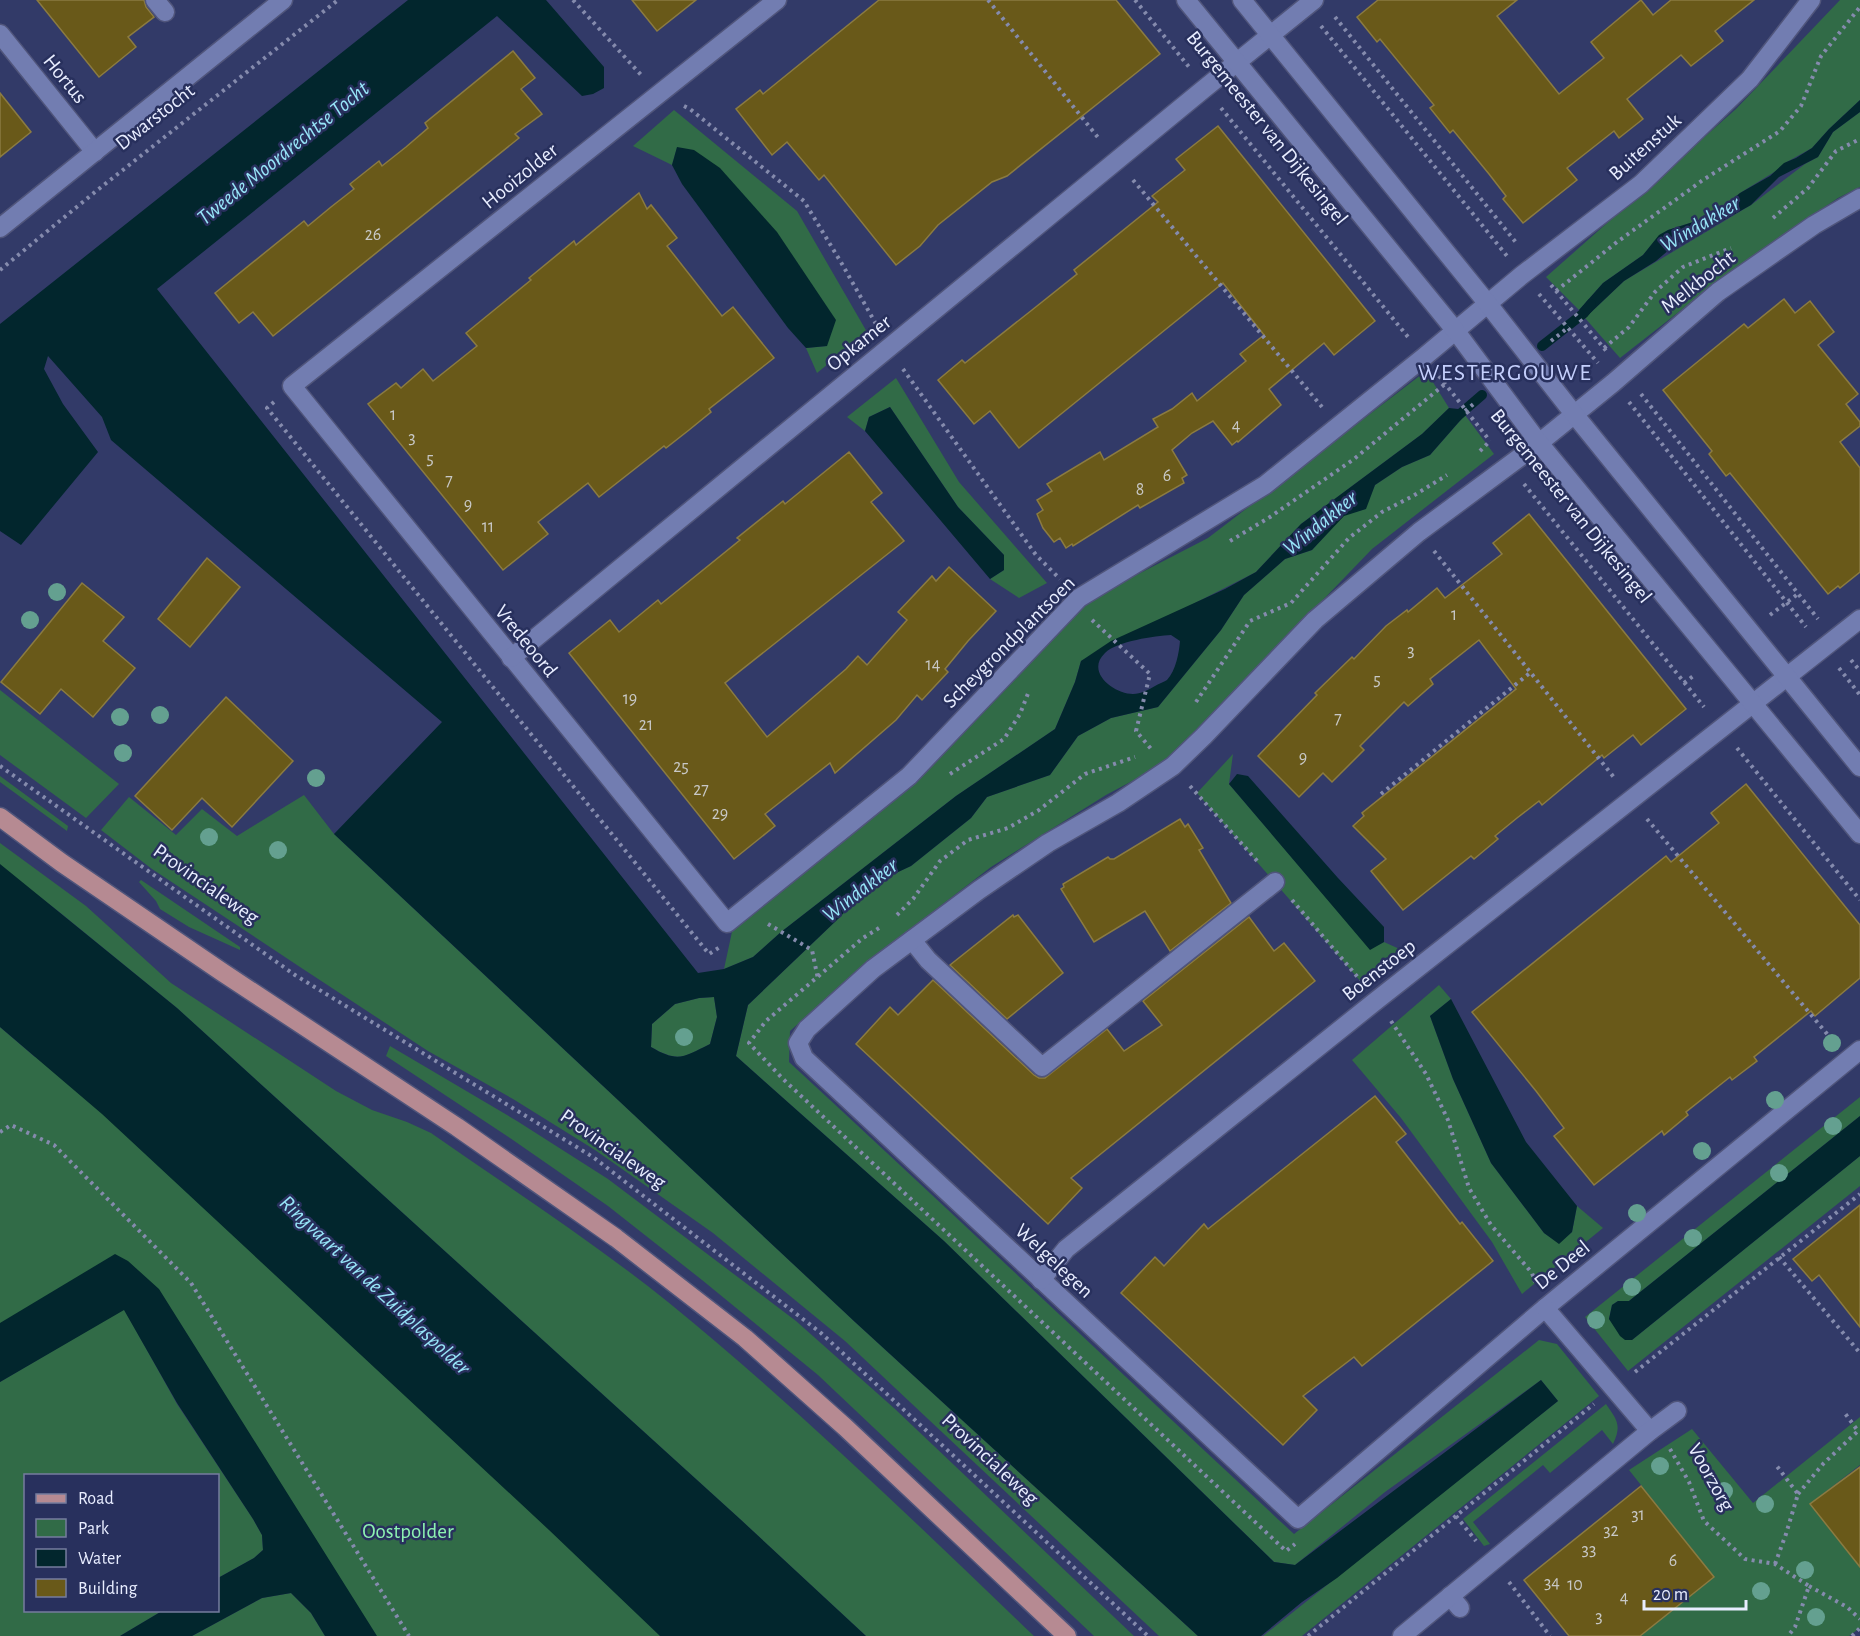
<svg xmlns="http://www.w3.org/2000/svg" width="1860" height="1636" font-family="'Alegreya Sans',sans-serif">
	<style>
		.green { fill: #316b47 }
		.water { fill: #02262d; fill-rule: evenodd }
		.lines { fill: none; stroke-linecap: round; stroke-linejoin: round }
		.stream { stroke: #02262d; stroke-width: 10 }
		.building { fill: #695919; stroke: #8b7b41; stroke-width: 1.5 }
		.lane-casing { stroke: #50557b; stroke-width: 21 }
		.street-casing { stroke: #50557b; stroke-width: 21 }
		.secondary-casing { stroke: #50557b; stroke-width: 21 }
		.primary-casing { stroke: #50557b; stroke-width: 21 }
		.path { stroke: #858bad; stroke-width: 4; stroke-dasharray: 3 4.5; stroke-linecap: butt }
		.lane { stroke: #727db1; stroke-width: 18 }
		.street { stroke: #727db1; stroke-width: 18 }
		.secondary { stroke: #727db1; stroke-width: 18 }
		.primary { stroke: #b68a92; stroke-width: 18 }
		.tree { fill: #64a090 }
		.labels { text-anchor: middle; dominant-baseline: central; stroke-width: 5; stroke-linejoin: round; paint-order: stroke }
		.number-label { font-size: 18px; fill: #c8c8c6 }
		.street-label { font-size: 21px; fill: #e8edff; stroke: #28305d }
		.park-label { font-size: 21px; fill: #8df3b1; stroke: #28305d }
		.water-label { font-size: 22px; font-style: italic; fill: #97e5f8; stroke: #28305d }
		.quarter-label { font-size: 24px; letter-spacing: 1.5px; fill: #c4cffc; stroke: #28305d }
	</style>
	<rect width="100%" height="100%" fill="#323a68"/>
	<!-- green -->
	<g class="green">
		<path d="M1840 0H1860V100L1829 129 1812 148 1785 163 1776 171 1740 193 1712 216 1668 230 1660 235 1643 255 1603 283 1579 310 1546 277 1736 109Z"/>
		<path d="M674 110 797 211 867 332 817 373 806 348 827 346 677 148 672 165 633 146Z"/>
		<path d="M1860 112V187L1838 198 1735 268 1620 358 1585 318 1624 281 1751 205 1805 164 1818 157 1833 132Z"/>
		<path d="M1426 371 1449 408 1422 434 1301 524 1256 572 1081 661 1075 682 1055 729 956 796 781 932 753 957 724 969 733 927 1088 600 1208 538Z"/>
		<path d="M896 378 959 482 1047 583 1019 598 990 579 1004 570V555L958 507 890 407 869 417 865 431 847 417Z"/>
		<path d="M1465 415 1494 454 1372 549 1166 763 1106 795 991 867 874 957 790 1031 789 1062C958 1218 1125 1377 1294 1534L1539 1340 1557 1344 1599 1396 1302 1636H1263L1558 1401 1541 1380 1385 1492 1295 1565 1274 1562 944 1241 736 1056 748 1005 839 918 868 886 911 866 971 818 987 797 1050 775 1078 736 1111 718 1158 707 1221 630 1244 595 1285 559 1312 550 1344 515 1365 509 1375 485 1402 467 1430 455Z"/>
		<path d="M0 690 119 784 86 818 0 755Z"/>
		<path d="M1233 754 1229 784 1370 949 1384 942 1404 951 1362 983 1197 793Z"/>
		<path d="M0 776 68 826 67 831 0 782Z"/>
		<path d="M304 795 334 834 855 1322 1198 1636H1159L845 1341 713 1233 595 1150 513 1099 428 1051 303 969 152 869 101 830 129 797 176 835 202 809 237 836Z"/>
		<path d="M0 843 86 906 171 983 336 1091 372 1110 407 1122 431 1133C510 1188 592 1241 668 1302 796 1406 915 1522 1034 1636H866L740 1519 177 1008 58 911 0 866Z"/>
		<path d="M141 880 240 947V950L189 927 160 909 156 901 139 882Z"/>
		<path d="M1439 985 1451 999 1430 1016 1453 1079 1491 1163 1544 1233 1559 1243 1572 1232 1577 1206 1603 1228 1522 1294 1492 1242 1401 1118 1352 1060Z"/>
		<path d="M714 997 717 1017 710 1044C684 1057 679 1063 651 1047L652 1024 675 1004 699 998Z"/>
		<path d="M0 1027 35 1057 53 1046 668 1636H349L124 1274 0 1347Z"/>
		<path d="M390 1046 517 1121 608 1179 796 1321 895 1409 1134 1636H1094L818 1375 702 1280 608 1206 510 1138 386 1056Z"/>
		<path d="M1860 1097V1116L1629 1301H1618L1612 1305 1609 1319 1632 1340 1860 1156V1186L1628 1371 1585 1317Z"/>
		<path d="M124 1309 177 1404 253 1519 262 1535 263 1550 254 1558 218 1578V1476H26V1610L162 1611 120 1636H0V1382Z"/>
		<path d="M1606 1404C1617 1420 1622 1425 1613 1444L1602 1430 1550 1473 1543 1465 1473 1522 1490 1544 1484 1546 1463 1519Z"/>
		<path d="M1860 1417V1465L1810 1504 1860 1567V1628L1849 1636H1640L1714 1577 1629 1470 1692 1429 1753 1503Z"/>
		<path d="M291 1593 311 1613 325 1636H192L262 1598Z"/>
	</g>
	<!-- water -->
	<g class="water">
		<path d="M408 0H546L604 67V88L593 94 582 96 497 16 157 289 698 973 724 969 753 957 781 932 956 796 1055 729 1075 682 1081 661 1111 641 1225 589 1256 572 1301 524 1422 434 1449 408 1458 409 1465 415 1430 455 1402 467 1375 485 1366 509 1344 516 1312 550 1285 559 1244 595 1221 630 1158 707 1111 718 1078 736 1050 775 987 797 971 818 911 866 868 886 839 918 748 1005 736 1056 944 1241 1274 1562 1295 1565 1541 1380 1558 1401 1337 1578 1302 1602 1261 1636H1198L855 1322 334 834 442 722 111 440 102 417 48 356 44 369 63 404 98 452 21 545 0 531V324ZM1171 635 1180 641C1179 653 1176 670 1167 680 1164 682 1158 684 1155 686 1148 690 1141 694 1133 694 1114 694 1085 672 1105 653 1117 641 1155 636 1171 635ZM714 997 717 1017 710 1044C684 1057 678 1063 651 1047L652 1024 675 1004 699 998Z"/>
		<path d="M1860 100V112L1833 132 1818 157 1779 177 1751 205 1701 233 1677 243 1656 261 1624 281 1585 318 1579 310 1603 283 1643 255 1659 235 1668 230 1712 216 1740 193 1770 176 1784 163 1796 158 1812 148 1829 129Z"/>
		<path d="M677 147 694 150 720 168 777 232 836 320 827 346 806 348 788 328 682 184 672 165Z"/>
		<path d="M890 407 958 507 1004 555V570L990 579 865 431 869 417Z"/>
		<path d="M1237 774 1248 776 1338 878 1384 927V942L1370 950 1229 784Z"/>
		<path d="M0 864 177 1008 740 1519 866 1636H660L549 1530 102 1114 0 1027Z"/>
		<path d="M1451 999 1526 1142 1577 1206 1572 1232 1559 1244 1544 1233 1491 1163 1453 1079 1430 1016Z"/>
		<path d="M1860 1116V1156L1632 1340H1625L1620 1336 1609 1319 1612 1305 1618 1301H1629Z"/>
		<path d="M115 1254 128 1261 159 1289 377 1636H325L311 1613 291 1593 262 1598 192 1636H120L162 1611 218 1610V1578L254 1558 263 1550 262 1535 253 1519 177 1403 124 1310 0 1382V1323Z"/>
	</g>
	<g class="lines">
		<!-- stream -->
		<g class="stream">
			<path d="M1542 346 1584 313 1591 304"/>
			<path d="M1453 420 1482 395"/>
		</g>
	</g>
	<!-- building -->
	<g class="building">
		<path d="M37 0H144L146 7 154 17 128 37 136 47 99 77Z"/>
		<path d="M632 0H696L657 31Z"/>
		<path d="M879 0H1116L1160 54 1007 176 992 182 938 225 920 246 896 265 824 175 819 180 787 142 772 155 736 109 760 90 763 94Z"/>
		<path d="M1378 0H1517L1497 16 1559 94 1604 58 1591 42 1641 0 1653 15 1671 0H1754L1715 31 1723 41 1691 66 1681 55 1627 99 1643 119 1619 138 1614 131 1567 168 1577 180 1523 223 1503 199 1506 196 1489 174 1453 130 1450 133 1430 108 1434 105 1380 39 1377 42 1357 17Z"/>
		<path d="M513 51 535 78 521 89 542 114 515 134 519 138 273 336 253 312 239 323 215 293 304 221 308 226 331 207 354 189 350 184 379 161 382 166 406 147 428 128 425 123Z"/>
		<path d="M0 93 31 132 0 157Z"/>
		<path d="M1218 126 1375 321 1334 355 1324 343 1269 389 1281 405 1238 442 1237 441 1232 445 1213 421 1192 433 1172 450 1187 475 1182 478 1184 483 1140 508 1138 505 1073 546 1072 544 1066 548 1060 538 1054 542 1043 528 1037 514 1043 510 1037 500 1052 491 1047 484 1100 452 1104 460 1158 427 1153 419 1172 409 1192 393 1197 401 1246 361 1240 354 1264 335 1223 283 1019 448 990 411 974 424 938 380 962 360 965 363 1032 310 1077 274 1074 270 1158 202 1152 196 1185 170 1176 159Z"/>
		<path d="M639 193 647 209 651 205 677 238 667 246 722 316 733 307 774 358 709 409 711 412 689 430 666 448 664 446 599 497 588 483 538 522 548 534 503 570 368 404 396 383 401 388 423 369 433 381 477 346 466 333 531 280 529 278 574 241 576 245Z"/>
		<path d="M1784 299 1795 313 1810 301 1834 332 1818 345 1858 394 1846 404 1860 422V426L1840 442 1860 468V572L1840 588 1838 586 1828 594 1730 473 1726 476 1709 454 1712 451 1663 390 1744 324 1748 328Z"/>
		<path d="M849 452 882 493 871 502 904 541 725 683 767 737 846 669 858 656 867 665 907 620 898 612 932 576 936 581 949 567 996 611 968 641 945 669 948 672 922 700 917 695 896 720 835 773 830 763 765 814 775 826 734 859 569 653 610 620 619 632 658 600 661 604 740 540 737 538 783 501 785 504Z"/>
		<path d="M1529 514 1686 709 1641 745 1633 735 1604 758 1602 755 1542 805 1539 801 1517 818 1495 836 1498 839 1474 859 1471 856 1403 910 1371 871 1386 859 1353 826 1364 816 1362 813 1516 689 1479 640 1430 679 1433 684 1408 706 1404 702 1360 746 1364 750 1332 782 1323 773 1299 797 1258 756 1317 695 1315 693 1352 657 1354 659 1386 626 1407 610 1408 612 1437 588 1445 598 1502 554 1493 543Z"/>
		<path d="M207 558 240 587 190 647 158 619Z"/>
		<path d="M82 583 124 617 103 641 135 668 93 717 61 689 40 714 1 682Z"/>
		<path d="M226 697 293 761 232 827 202 798 172 830 135 796Z"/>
		<path d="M1746 784 1860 925V978L1815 1016 1811 1011 1754 1057 1757 1061 1732 1080 1730 1077 1686 1112 1688 1115 1664 1135 1662 1131 1594 1185 1554 1136 1564 1128 1536 1091 1472 1012 1666 856 1671 862 1719 823 1711 813Z"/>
		<path d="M1180 819 1185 827 1188 824 1203 848 1199 850 1231 903 1170 951 1145 911 1094 942 1061 889 1064 887 1063 884 1108 857 1110 859H1114Z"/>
		<path d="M1013 915 1014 917 1018 915 1063 973 1007 1019 950 965Z"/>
		<path d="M1249 917 1274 951 1284 943 1315 981 1071 1178 1082 1188 1048 1224 856 1044 890 1007 898 1015 933 980 1034 1075 1039 1078H1045L1107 1029 1124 1051 1162 1025 1143 1001Z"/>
		<path d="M1375 1096 1406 1134 1396 1142 1460 1224 1462 1222 1493 1261 1362 1366 1354 1357 1303 1396 1317 1410 1283 1445 1121 1293 1155 1257 1164 1266 1204 1224 1208 1229Z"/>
		<path d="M1860 1205V1327L1819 1275 1812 1281 1793 1259Z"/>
		<path d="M1860 1467V1567L1810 1504Z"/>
		<path d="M1641 1486 1714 1577 1640 1636H1569L1524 1580Z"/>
	</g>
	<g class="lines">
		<defs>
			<g id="lane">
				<path d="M155 0 165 12"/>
				<path d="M912 940 928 960 1042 1067 1275 882"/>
				<path d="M1450 1596 1460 1608"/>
			</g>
			<g id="street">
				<path d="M777 0 292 386 727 923 909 776 1079 598 1265 485 1424 357 1522 275 1641 184 1750 79 1811 0"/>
				<path d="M0 34 95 152"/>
				<path d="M1860 198 1814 225 1718 292 1613 383 1539 443 1419 532 1315 620 1204 736 1173 766 1118 803 1048 843 979 890 873 969 807 1029 798 1043 804 1058 1298 1519 1545 1308 1860 1050"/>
				<path d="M0 228 283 0"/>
				<path d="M511 658 1205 88 1314 0"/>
				<path d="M1041 1280 1066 1249 1377 1000 1860 619"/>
				<path d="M1545 1308 1650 1431"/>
				<path d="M1402 1636 1650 1431 1677 1411"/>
			</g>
			<g id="secondary">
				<path d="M1186 0 1455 330 1539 443 1860 834"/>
				<path d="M1242 0 1488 304 1574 414 1860 767"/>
			</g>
			<path id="primary" d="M0 817 62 863 222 972 457 1127 616 1238 745 1338 845 1427 1067 1636"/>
		</defs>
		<!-- lane casing -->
		<use href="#lane" class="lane-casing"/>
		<!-- street casing -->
		<use href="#street" class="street-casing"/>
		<!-- secondary casing -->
		<use href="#secondary" class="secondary-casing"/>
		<!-- primary casing -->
		<use href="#primary" class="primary-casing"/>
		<!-- path -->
		<g class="path">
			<path d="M573 0 642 76"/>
			<path d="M988 0 1100 140"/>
			<path d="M1135 0 1189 67"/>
			<path d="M1335 17 1518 245"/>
			<path d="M1321 26 1507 256"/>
			<path d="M684 106 690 109 804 201 842 264 876 324"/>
			<path d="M1221 108 1408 337"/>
			<path d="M1133 180 1322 407"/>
			<path d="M1773 218 1808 188 1836 151 1860 139"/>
			<path d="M0 270 95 192 338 0"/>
			<path d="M1551 285 1608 353"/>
			<path d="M1556 291 1617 242 1703 180 1780 131 1801 106 1821 56 1860 7"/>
			<path d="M1539 294 1598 363"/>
			<path d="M1551 341 1569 327"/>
			<path d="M1604 348 1629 327 1655 292 1683 267 1731 248"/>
			<path d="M903 369 1036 555 1060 579"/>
			<path d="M1439 376 1490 441"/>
			<path d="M1641 394 1818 619"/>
			<path d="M274 402 267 408 709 954 720 947"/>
			<path d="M1629 402 1806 627"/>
			<path d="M1465 411 1476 402"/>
			<path d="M1480 451 1490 441"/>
			<path d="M1524 484 1704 707"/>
			<path d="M1230 541 1270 517 1354 459 1445 384"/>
			<path d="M1434 551 1616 780"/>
			<path d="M1770 615 1798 594"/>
			<path d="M1092 620 1150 674 1136 731 1152 750"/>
			<path d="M1851 660 1860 671"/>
			<path d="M1839 668 1860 695"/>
			<path d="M1684 683 1696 674"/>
			<path d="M1196 702 1250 621 1291 603 1349 538 1382 512 1413 496 1447 475"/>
			<path d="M1737 748 1860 900"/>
			<path d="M0 766 295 975 593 1157 821 1333 1148 1636"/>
			<path d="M950 774 1004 739 1020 714 1029 691"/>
			<path d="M1190 786 1259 863"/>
			<path d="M1381 794 1531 672"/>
			<path d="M1647 819 1833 1041"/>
			<path d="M1292 900 1361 981"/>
			<path d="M897 915 913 899 940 861 968 840 1008 828 1039 810 1085 774 1135 757"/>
			<path d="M768 924 812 950 818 979"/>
			<path d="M879 928 863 938 766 1021 749 1043 783 1079 1286 1551 1295 1544"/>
			<path d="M1391 1021 1426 1074 1448 1120 1469 1188 1491 1225 1532 1273 1535 1282"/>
			<path d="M0 1132 11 1125 54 1145 191 1283 409 1636"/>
			<path d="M1779 1257 1860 1353"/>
			<path d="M1635 1372 1860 1194"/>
			<path d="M1670 1449 1689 1482 1704 1521 1745 1559 1775 1564 1809 1586 1795 1627 1788 1636"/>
			<path d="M1798 1494 1823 1464 1858 1431 1844 1412"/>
			<path d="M1456 1516 1476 1541"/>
			<path d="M1775 1564 1786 1534 1798 1494 1776 1465"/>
			<path d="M1509 1582 1550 1636"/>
			<path d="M1809 1586 1847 1607 1860 1619"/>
			<path d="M1308 1636 1594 1404"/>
			<path d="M1852 1636 1860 1628"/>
		</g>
		<!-- lane -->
		<use href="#lane" class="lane"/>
		<!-- street -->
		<use href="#street" class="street"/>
		<!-- secondary -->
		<use href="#secondary" class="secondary"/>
		<!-- primary -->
		<use href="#primary" class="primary"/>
	</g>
	<!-- trees -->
	<g class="tree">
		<circle cx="57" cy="592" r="9"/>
		<circle cx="30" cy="620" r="9"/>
		<circle cx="160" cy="715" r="9"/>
		<circle cx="120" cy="717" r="9"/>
		<circle cx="123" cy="753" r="9"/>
		<circle cx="316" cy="778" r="9"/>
		<circle cx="209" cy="837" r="9"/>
		<circle cx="278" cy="850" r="9"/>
		<circle cx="684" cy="1037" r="9"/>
		<circle cx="1832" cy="1043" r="9"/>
		<circle cx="1775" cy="1100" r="9"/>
		<circle cx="1833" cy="1126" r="9"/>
		<circle cx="1702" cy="1151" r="9"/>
		<circle cx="1779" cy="1173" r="9"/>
		<circle cx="1637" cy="1213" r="9"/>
		<circle cx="1693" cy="1238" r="9"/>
		<circle cx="1632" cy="1287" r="9"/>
		<circle cx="1596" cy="1320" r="9"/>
		<circle cx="1660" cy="1466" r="9"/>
		<circle cx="1724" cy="1491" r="9"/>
		<circle cx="1765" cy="1504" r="9"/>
		<circle cx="1805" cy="1570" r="9"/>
		<circle cx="1761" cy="1591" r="9"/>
		<circle cx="1816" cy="1617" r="9"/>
	</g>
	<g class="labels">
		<!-- number labels -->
		<g class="number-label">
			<text x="373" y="235">26</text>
			<text x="393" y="415">1</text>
			<text x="1236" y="426">4</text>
			<text x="412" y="438">3</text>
			<text x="430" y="459">5</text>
			<text x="1167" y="476">6</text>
			<text x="449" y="481">7</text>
			<text x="1140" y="490">8</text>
			<text x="468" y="505">9</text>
			<text x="488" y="527">11</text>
			<text x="1454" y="615">1</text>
			<text x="1411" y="651">3</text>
			<text x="933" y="665">14</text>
			<text x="1377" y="680">5</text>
			<text x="630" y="699">19</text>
			<text x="1338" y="719">7</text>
			<text x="646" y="725">21</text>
			<text x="1303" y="758">9</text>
			<text x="681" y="767">25</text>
			<text x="701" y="790">27</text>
			<text x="720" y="814">29</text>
			<text x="1638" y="1515">31</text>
			<text x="1611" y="1531">32</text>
			<text x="1589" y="1550">33</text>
			<text x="1673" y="1561">6</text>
			<text x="1552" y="1583">34</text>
			<text x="1575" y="1585">10</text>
			<text x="1624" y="1598">4</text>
			<text x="1599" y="1617">3</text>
		</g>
		<!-- street labels -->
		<g class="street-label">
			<text transform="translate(65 79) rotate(51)">Hortus</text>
			<text transform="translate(155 117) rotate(-38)">Dwarstocht</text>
			<text transform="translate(1267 128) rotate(51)">Burgemeester van Dijkesingel</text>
			<text transform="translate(1645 147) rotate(-42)">Buitenstuk</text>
			<text transform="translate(520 176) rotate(-39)">Hooizolder</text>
			<text transform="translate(1698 282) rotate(-38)">Melkbocht</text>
			<text transform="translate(859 343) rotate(-39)">Opkamer</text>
			<text transform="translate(1571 506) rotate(51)">Burgemeester van Dijkesingel</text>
			<text transform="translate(526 641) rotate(51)">Vredeoord</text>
			<text transform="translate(1009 642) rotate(-45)">Scheygrondplantsoen</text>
			<text transform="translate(206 884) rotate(35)">Provincialeweg</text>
			<text transform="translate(1379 970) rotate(-38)">Boenstoep</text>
			<text transform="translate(613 1149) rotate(35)">Provincialeweg</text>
			<text transform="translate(1054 1261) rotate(43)">Welgelegen</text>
			<text transform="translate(1562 1265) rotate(-39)">De Deel</text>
			<text transform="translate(990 1459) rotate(43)">Provincialeweg</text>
			<text transform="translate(1711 1477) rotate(61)">Voorzorg</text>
		</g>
		<!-- park labels -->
		<g class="park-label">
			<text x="408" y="1531">Oostpolder</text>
		</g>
		<!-- water labels -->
		<g class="water-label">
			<text transform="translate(283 153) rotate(-39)">Tweede Moordrechtse Tocht</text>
			<text transform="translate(1700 224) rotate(-31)">Windakker</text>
			<text transform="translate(1320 523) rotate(-39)">Windakker</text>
			<text transform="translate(860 890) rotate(-38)">Windakker</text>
			<text transform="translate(375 1285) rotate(43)">Ringvaart van de Zuidplaspolder</text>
		</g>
		<!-- quarter labels -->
		<g class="quarter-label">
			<text x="1505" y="373">WESTERGOUWE</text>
		</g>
	</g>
	<!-- legend -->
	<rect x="24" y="1474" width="195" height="138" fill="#28305d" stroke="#757c9e" stroke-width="1.5"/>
	<rect x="36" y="1494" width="30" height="9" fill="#b68a92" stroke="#757c9e" stroke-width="1.5"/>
	<text x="78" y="1504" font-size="18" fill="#e8edff">Road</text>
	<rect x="36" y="1519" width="30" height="18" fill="#316b47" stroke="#757c9e" stroke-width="1.5"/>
	<text x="78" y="1534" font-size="18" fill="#e8edff">Park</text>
	<rect x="36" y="1549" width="30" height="18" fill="#02262d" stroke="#757c9e" stroke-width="1.5"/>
	<text x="78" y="1564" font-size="18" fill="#e8edff">Water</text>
	<rect x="36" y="1579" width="30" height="18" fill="#695919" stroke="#757c9e" stroke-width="1.5"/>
	<text x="78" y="1594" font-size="18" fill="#e8edff">Building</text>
	<!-- scale -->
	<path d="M1644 1600v9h102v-9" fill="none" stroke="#e8edff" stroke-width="3"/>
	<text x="1653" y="1600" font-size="18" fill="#e8edff" stroke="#28305d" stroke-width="4.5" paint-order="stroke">20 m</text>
</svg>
